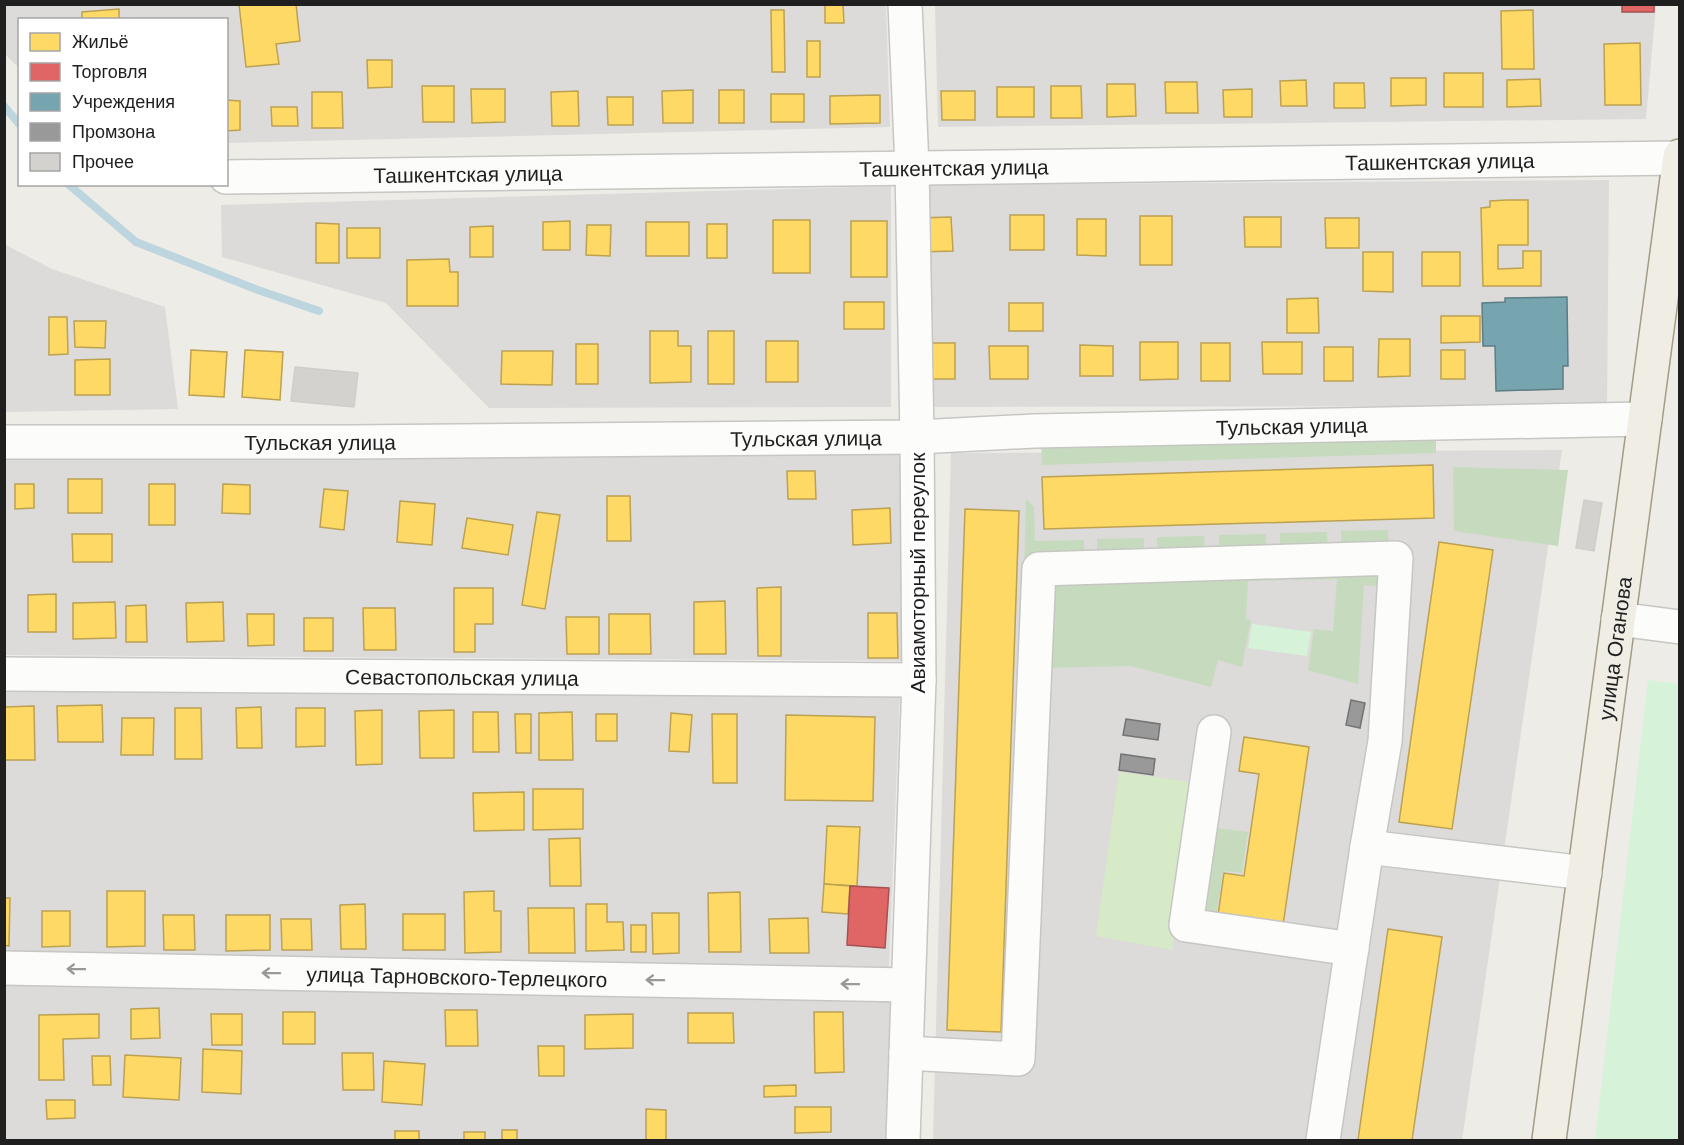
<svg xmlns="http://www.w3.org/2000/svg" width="1684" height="1145" font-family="Helvetica,sans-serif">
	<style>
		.residential { fill: #dcdbd9 }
		.grass { fill: #d6eac7 }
		.forest { fill: #c6dbbd }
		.park { fill: #d6f3d9 }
		.homes { fill: #ffd966; stroke: #bca151; stroke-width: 1.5 }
		.shops { fill: #e06666; stroke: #a65151; stroke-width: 1.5 }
		.public { fill: #76a5af; stroke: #5c7d84; stroke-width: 1.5 }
		.industry { fill: #999; stroke: #747474; stroke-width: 1.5 }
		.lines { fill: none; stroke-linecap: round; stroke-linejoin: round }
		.stream { stroke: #bcd5df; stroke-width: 8 }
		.building { fill: #d4d2ce; stroke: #d0cec9; stroke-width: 1.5 }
		.minor-casing { stroke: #c6c6c3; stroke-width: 36 }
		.major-casing { stroke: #a39c85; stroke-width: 36 }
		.minor { stroke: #fcfcfb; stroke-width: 33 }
		.major { stroke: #f0ede5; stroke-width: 33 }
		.oneway { stroke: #999998 }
		.labels { text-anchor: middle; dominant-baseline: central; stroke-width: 6; stroke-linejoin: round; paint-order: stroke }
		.street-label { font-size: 21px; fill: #1f1f1f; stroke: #fff }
	</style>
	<rect width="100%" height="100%" fill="#edece7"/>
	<!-- residential -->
	<g class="residential">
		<path d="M5 5H886L890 127 227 143 226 20H20L19 68 5 54Z"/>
		<path d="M935 5H1656L1646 119 938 127Z"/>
		<path d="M1609 180 1607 406 925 407V185Z"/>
		<path d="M891 186V407L489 408 386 303 222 257 221 205Z"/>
		<path d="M4 244 52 269 165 307 178 409 5 412Z"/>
		<path d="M1562 450 1462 1140H933L951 453Z"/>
		<path d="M903 451 908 661 5 655V456Z"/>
		<path d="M5 683 900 692 889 967 5 953Z"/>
		<path d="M5 981 895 991 889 1140H5Z"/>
	</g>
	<!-- grass -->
	<path class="grass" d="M1119 772 1196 783 1172 950 1096 936Z"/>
	<!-- forest -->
	<g class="forest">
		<path d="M1436 429V453L1042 465 1041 441Z"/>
		<path d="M1453 467 1568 470 1558 546 1454 531Z"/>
		<path d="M1026 499 1034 507 1035 541 1084 540V561L1024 575Z"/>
		<path d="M1388 530 1389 551 1341 553V531Z"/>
		<path d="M1327 532 1328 553 1280 554V533Z"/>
		<path d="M1266 534 1267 555 1219 557V535Z"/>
		<path d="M1204 536 1205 557 1158 559 1157 537Z"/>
		<path d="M1144 538V559L1097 561V539Z"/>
		<path d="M1378 565 1387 587 1364 585 1358 684 1308 670 1314 629 1333 631 1337 579 1294 580 1293 568Z"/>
		<path d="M1284 568 1285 580 1248 581 1246 619 1251 620 1242 667 1218 660 1211 687 1131 666 1045 668 1049 575Z"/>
		<path d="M1209 827 1248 832 1242 873 1223 871 1216 916 1197 913Z"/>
	</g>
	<!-- park -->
	<g class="park">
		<path d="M1252 624 1311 632 1307 656 1248 648Z"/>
		<path d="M1648 680 1679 684V1140H1595Z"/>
	</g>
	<!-- homes -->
	<g class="homes">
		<path d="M239 4H296L300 41 276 44 279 64 246 67Z"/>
		<path d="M825 4H843L844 23H825Z"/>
		<path d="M119 9V20H82V12Z"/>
		<path d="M771 10H784L785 72H772Z"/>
		<path d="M1533 10 1534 69H1502L1501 11Z"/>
		<rect x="807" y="41" width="13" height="36"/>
		<path d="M1640 43 1641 105H1605L1604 44Z"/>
		<path d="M367 60H392V87L368 88Z"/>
		<rect x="1444" y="73" width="39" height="34"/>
		<path d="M1391 78H1426V105L1391 106Z"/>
		<path d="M1540 79 1541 106 1507 107V80Z"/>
		<path d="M1306 80 1307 106H1281L1280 81Z"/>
		<path d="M1165 82H1197L1198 113H1166Z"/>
		<path d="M1334 83H1364L1365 108H1334Z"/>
		<path d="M1107 84H1135L1136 116 1107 117Z"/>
		<path d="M422 86H454V122H423Z"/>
		<path d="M1051 86H1081L1082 118H1051Z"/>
		<rect x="997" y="87" width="37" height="30"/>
		<path d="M471 89H505V122L472 123Z"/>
		<path d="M1252 89V117H1224L1223 90Z"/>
		<path d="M693 90V123H663L662 91Z"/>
		<rect x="719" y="90" width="25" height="33"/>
		<path d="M578 91 579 126H552L551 92Z"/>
		<path d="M941 91H975V120H942Z"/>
		<path d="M312 92H342L343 128H312Z"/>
		<rect x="771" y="94" width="33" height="28"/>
		<path d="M880 95V123L830 124V96Z"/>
		<path d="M607 97H633V125H608Z"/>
		<path d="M226 100 240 101V130L226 131Z"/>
		<path d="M271 107H297L298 126H272Z"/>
		<path d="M1507 200H1528V245H1498V269L1523 268V251H1541V286H1483L1481 208 1490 207V201Z"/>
		<rect x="1010" y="215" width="34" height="35"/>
		<rect x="1140" y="216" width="32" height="49"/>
		<path d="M951 217 953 251 920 252 918 218Z"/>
		<path d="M1244 217H1281V247H1245Z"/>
		<path d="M1325 218H1359V248H1326Z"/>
		<path d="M1077 219H1106V256L1077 255Z"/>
		<rect x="773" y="220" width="37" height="53"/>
		<path d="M570 221V250H543V222Z"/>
		<rect x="851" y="221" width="36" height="56"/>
		<rect x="646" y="222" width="43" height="34"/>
		<path d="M316 223 339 224V263H316Z"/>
		<rect x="707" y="224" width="20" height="34"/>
		<path d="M587 225H611L610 256 586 255Z"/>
		<path d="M493 226V257H470V227Z"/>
		<rect x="347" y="228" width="33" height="30"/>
		<path d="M1363 252H1393V292L1363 291Z"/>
		<rect x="1422" y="252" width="38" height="34"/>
		<path d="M449 259 450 272H458V306H407V260Z"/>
		<path d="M1318 298 1319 333H1287V299Z"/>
		<rect x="844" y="302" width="40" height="27"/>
		<rect x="1009" y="303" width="34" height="28"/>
		<path d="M1441 316H1480V342L1441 343Z"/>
		<path d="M49 317H67L68 354 49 355Z"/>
		<path d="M74 321H106L105 348 75 347Z"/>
		<path d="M650 331H678V346H691V382L650 383Z"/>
		<rect x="708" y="331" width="26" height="53"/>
		<path d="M1379 339H1410V376L1378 377Z"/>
		<rect x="766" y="341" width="32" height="41"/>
		<path d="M1140 342H1178V379L1140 380Z"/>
		<path d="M1262 342H1302V374H1263Z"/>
		<rect x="929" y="343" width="26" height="36"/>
		<rect x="1201" y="343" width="29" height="38"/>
		<rect x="576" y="344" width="22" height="40"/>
		<path d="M1080 345 1113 346V376H1080Z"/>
		<path d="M989 346H1028V379H990Z"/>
		<rect x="1324" y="347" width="29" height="34"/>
		<path d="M191 350 227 352 224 397 189 395Z"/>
		<path d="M245 350 283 352 280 400 242 397Z"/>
		<rect x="1441" y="350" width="24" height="29"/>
		<path d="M502 351H553L552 385 501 384Z"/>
		<path d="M110 359V395H75V360Z"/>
		<path d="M1433 465 1434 518 1044 529 1042 477Z"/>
		<path d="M787 471H815L816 499H788Z"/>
		<rect x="68" y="479" width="34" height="34"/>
		<path d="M15 484H34V508L15 509Z"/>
		<rect x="149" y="484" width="26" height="41"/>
		<path d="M223 484 250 485V514L222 513Z"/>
		<path d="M324 489 348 491 344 530 320 527Z"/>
		<path d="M607 496H630L631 541H607Z"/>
		<path d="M400 501 435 504 432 545 397 542Z"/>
		<path d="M890 508 891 543 853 545 852 510Z"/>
		<path d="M965 509 1019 511 1001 1032 947 1030Z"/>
		<path d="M537 512 560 515 545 609 522 605Z"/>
		<path d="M467 518 513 525 508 555 462 548Z"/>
		<path d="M72 534H112V562H73Z"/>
		<path d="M1439 542 1493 550 1452 829 1399 822Z"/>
		<path d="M781 587V656H758L757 588Z"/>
		<path d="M454 588H493V624H475V652H454Z"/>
		<path d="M56 594V632H28V595Z"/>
		<path d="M725 601 726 654H694V602Z"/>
		<path d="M115 602 116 638 73 639V603Z"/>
		<path d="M223 602 224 641 187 642 186 603Z"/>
		<path d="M146 605 147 642H126V606Z"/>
		<path d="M363 608H395L396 650H364Z"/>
		<path d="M868 613H897L898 658H868Z"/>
		<path d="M247 614H274V645L248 646Z"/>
		<path d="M609 614H650L651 654H609Z"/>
		<path d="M566 617H599V654H567Z"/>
		<rect x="304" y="618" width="29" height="33"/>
		<path d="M102 705 103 742H58L57 706Z"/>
		<path d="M34 706 35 760H4V707Z"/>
		<path d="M261 707 262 748H237L236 708Z"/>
		<path d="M175 708H201L202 759H175Z"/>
		<path d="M296 708H325V746L296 747Z"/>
		<path d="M382 710V764L356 765 355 711Z"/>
		<path d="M454 710V758H420L419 711Z"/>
		<path d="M473 712H498L499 752H473Z"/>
		<path d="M572 712 573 760H539V713Z"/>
		<path d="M671 713 692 715 689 752 669 751Z"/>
		<path d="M515 714H531V753H516Z"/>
		<rect x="596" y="714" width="21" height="27"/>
		<path d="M712 714H737V783H713Z"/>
		<path d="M786 715 875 717 873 801 785 800Z"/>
		<path d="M122 718H154L153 755H121Z"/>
		<path d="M1244 737 1309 747 1283 925 1218 915 1224 873 1244 876 1259 774 1239 771Z"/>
		<path d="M533 789H583V829L533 830Z"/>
		<path d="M524 792V830L474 831 473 793Z"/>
		<path d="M827 826 860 827 857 886 824 884Z"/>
		<path d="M580 838 581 886H550L549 839Z"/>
		<path d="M824 884 850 886 848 914 822 912Z"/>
		<path d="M107 891H145V946L107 947Z"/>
		<path d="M494 891V911H501V952L465 953 464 892Z"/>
		<path d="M740 892 741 952H709L708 893Z"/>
		<path d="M4 898H10L9 946 4 945Z"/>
		<path d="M365 904 366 949H341L340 905Z"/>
		<path d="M586 904H607V922H623L624 950 586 951Z"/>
		<path d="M528 908H574L575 953H529Z"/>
		<path d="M42 911H70V946L42 947Z"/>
		<path d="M652 913H679V953L653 954Z"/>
		<rect x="403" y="914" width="42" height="36"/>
		<path d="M163 915H194L195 950H164Z"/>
		<path d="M226 915H270V950L226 951Z"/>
		<path d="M808 918 809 953H770L769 919Z"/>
		<path d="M281 919H311L312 950H282Z"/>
		<rect x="631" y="925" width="15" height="27"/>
		<path d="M1388 929 1442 937 1412 1140H1358Z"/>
		<path d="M159 1008 160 1038 131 1039V1009Z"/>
		<path d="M445 1010H477L478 1046H446Z"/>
		<rect x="283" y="1012" width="32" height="32"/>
		<path d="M814 1012H843L844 1072 815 1073Z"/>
		<path d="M688 1013H733L734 1043H688Z"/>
		<path d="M99 1014V1038L63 1039 64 1080H39V1015Z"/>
		<path d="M211 1014H242V1045H212Z"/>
		<path d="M633 1014V1048L585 1049V1015Z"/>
		<path d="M538 1046H564V1076H539Z"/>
		<path d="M203 1049 242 1051 241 1094 202 1092Z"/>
		<path d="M342 1053H373L374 1090H343Z"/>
		<path d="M125 1055 181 1058 179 1100 123 1097Z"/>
		<path d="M92 1056H110L111 1085H93Z"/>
		<path d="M384 1061 425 1064 422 1105 382 1102Z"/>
		<path d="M796 1085V1096L764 1097V1086Z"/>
		<path d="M46 1100H75V1118L47 1119Z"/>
		<path d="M795 1107H831V1132L795 1133Z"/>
		<path d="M646 1109 666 1110V1140H646Z"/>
		<rect x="502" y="1130" width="15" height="10"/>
		<rect x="395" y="1131" width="24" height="9"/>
		<rect x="464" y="1132" width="21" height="8"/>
	</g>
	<!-- shops -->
	<g class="shops">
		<rect x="1622" y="4" width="32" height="8"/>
		<path d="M850 886 889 888 885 948 847 945Z"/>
	</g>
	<!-- public -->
	<path class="public" d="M1567 297 1568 366H1563V389L1496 391 1495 346H1483L1482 303 1505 302V298Z"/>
	<!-- industry -->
	<g class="industry">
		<path d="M1351 700 1365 703 1360 728 1346 725Z"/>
		<path d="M1126 719 1160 724 1158 740 1123 735Z"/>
		<path d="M1121 754 1155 759 1153 775 1119 770Z"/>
	</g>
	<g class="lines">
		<!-- stream -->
		<g class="stream">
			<path d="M4 106 20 125"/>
			<path d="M68 184 136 242 258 290 319 311"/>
		</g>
	</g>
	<!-- building -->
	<g class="building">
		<path d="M295 367 358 373 354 407 291 401Z"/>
		<path d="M1584 500 1602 503 1594 551 1576 548Z"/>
	</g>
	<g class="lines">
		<defs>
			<g id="minor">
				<path id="s1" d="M226 177 1679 158"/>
				<path id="s2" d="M4 442H351L917 437 1034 431 1645 419"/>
				<path d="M1618 619 1680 627"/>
				<path id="s3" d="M4 674 919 680"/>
				<path d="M1214 732 1186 925 1352 949"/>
				<path d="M1367 847 1585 873"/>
				<path id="s4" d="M4 968 908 985"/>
				<path d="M906 1053 1018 1059 1039 569 1396 558 1385 741 1367 847 1323 1140"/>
				<path d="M903 1140 919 680 917 437 912 167 905 4"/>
			</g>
			<g id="major">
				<path id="s5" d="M1549 1140 1680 156"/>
			</g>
		</defs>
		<!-- minor casing -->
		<use href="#minor" class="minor-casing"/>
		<!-- major casing -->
		<use href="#major" class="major-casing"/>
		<!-- minor -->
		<use href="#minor" class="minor"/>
		<!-- major -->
		<use href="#major" class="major"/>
	</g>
	<!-- one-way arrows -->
	<defs><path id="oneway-shaft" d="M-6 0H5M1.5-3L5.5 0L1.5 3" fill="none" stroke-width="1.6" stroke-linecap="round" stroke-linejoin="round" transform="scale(1.5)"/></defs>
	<g class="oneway">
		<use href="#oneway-shaft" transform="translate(76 969) rotate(-179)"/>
		<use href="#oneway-shaft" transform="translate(271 973) rotate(-179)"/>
		<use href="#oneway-shaft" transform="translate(655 980) rotate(-179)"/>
		<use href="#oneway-shaft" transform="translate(850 984) rotate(-179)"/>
	</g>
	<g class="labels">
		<!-- street labels -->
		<g class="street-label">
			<text stroke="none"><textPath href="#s1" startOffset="1214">Ташкентская улица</textPath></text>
			<text stroke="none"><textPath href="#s1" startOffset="728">Ташкентская улица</textPath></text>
			<text stroke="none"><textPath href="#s1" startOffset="242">Ташкентская улица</textPath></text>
			<text stroke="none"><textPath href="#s2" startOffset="1288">Тульская улица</textPath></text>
			<text stroke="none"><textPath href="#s2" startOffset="802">Тульская улица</textPath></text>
			<text stroke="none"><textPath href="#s2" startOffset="316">Тульская улица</textPath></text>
			<text transform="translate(917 573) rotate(-90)">Авиамоторный переулок</text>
			<text stroke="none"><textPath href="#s5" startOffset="496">улица Оганова</textPath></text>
			<text stroke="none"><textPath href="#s3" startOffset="458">Севастопольская улица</textPath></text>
			<text stroke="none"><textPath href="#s4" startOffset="453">улица Тарновского-Терлецкого</textPath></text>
		</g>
	</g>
	<!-- border -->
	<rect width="1684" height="1145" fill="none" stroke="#1f1f1f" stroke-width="12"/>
	<!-- legend -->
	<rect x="18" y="18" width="210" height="168" fill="#ffffff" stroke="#a5a5a5" stroke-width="1.5"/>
	<rect x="30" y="33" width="30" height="18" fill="#ffd966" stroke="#a5a5a5" stroke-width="1.5"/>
	<text x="72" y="48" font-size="18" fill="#1f1f1f">Жильё</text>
	<rect x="30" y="63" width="30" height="18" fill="#e06666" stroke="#a5a5a5" stroke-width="1.5"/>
	<text x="72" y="78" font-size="18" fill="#1f1f1f">Торговля</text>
	<rect x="30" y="93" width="30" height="18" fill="#76a5af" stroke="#a5a5a5" stroke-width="1.5"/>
	<text x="72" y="108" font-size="18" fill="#1f1f1f">Учреждения</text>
	<rect x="30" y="123" width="30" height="18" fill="#999999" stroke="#a5a5a5" stroke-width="1.5"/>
	<text x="72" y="138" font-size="18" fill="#1f1f1f">Промзона</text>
	<rect x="30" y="153" width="30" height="18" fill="#d4d2ce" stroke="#a5a5a5" stroke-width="1.5"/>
	<text x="72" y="168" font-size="18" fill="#1f1f1f">Прочее</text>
</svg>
